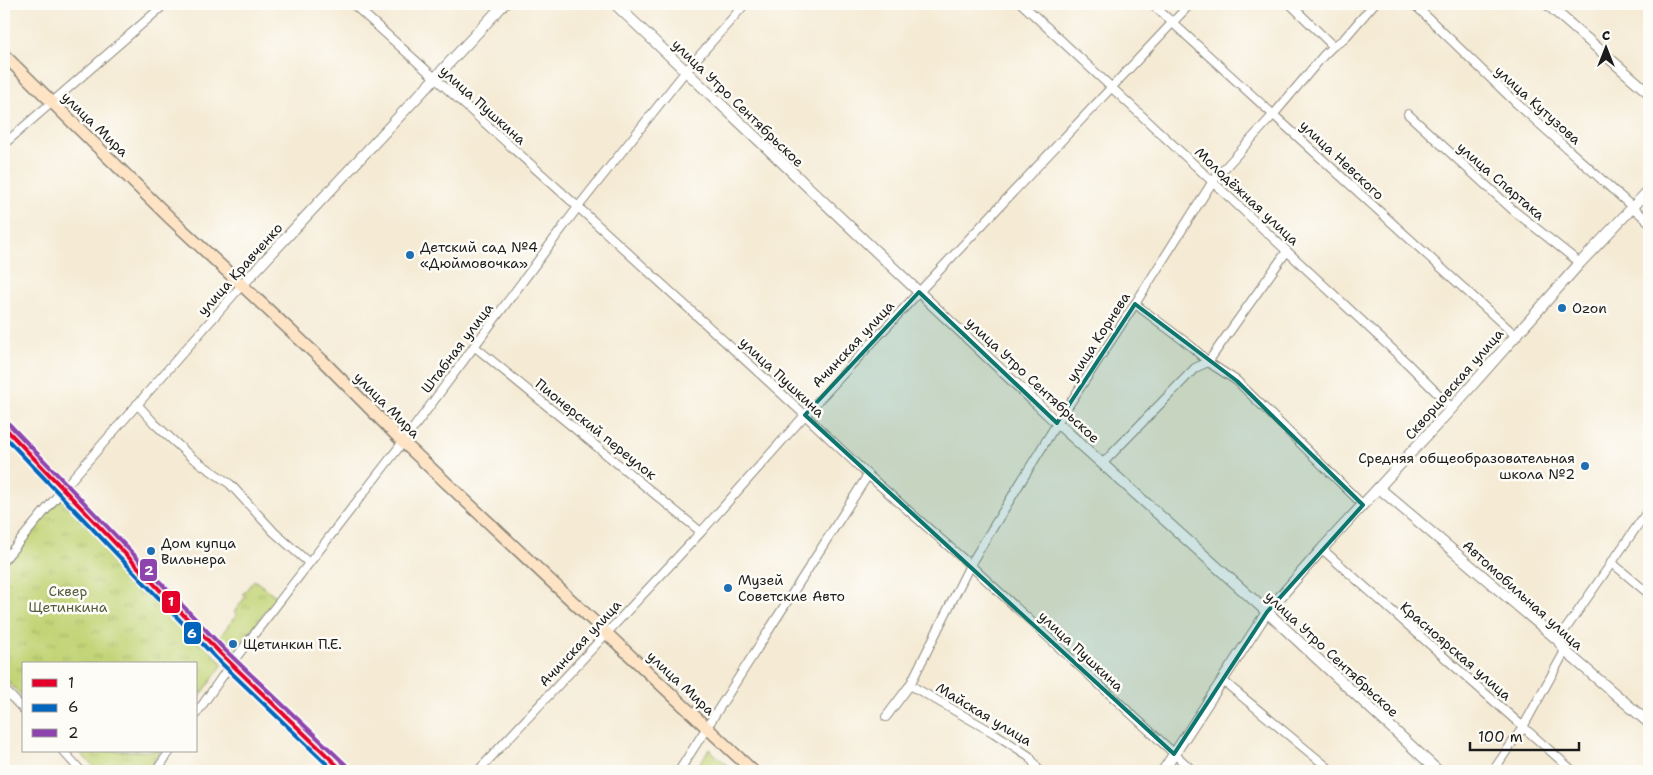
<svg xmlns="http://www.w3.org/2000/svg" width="1653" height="775" font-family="'Shantell Sans',sans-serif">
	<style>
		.grass { fill: url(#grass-tufts); stroke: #6f784a }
		.garden { fill: #c2d477; stroke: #6f784a }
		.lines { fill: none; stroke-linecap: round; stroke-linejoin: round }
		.minor-casing { stroke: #888478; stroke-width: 10 }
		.tertiary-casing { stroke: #888478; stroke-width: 12 }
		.secondary-casing { stroke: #888478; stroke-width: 14 }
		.minor { stroke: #fff; stroke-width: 8 }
		.tertiary { stroke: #fff; stroke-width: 10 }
		.secondary { stroke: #fee4c5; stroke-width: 11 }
		.bus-1-casing { stroke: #fdfcf7; stroke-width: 8 }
		.bus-2-casing { stroke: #fdfcf7; stroke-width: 8 }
		.bus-3-casing { stroke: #fdfcf7; stroke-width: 8 }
		.bus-1 { stroke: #e4002b; stroke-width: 4 }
		.bus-2 { stroke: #0065bd; stroke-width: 4 }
		.bus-3 { stroke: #8e44ad; stroke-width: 4 }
		.marked { fill: #0f766e; fill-opacity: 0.2; stroke: #0f766e; stroke-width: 4; stroke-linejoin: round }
		.poi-dot { fill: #1f6fb2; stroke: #fdfcf7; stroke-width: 2 }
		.labels { text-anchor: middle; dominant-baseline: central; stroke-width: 5; stroke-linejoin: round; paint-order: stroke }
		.street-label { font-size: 14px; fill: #1c1c1c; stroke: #fdfcf7 }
		.poi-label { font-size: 14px; fill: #1c1c1c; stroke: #fdfcf7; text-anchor: start }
		.park-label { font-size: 14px; fill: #565c3c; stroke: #fdfcf7 }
		.line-badge { stroke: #fdfcf7; stroke-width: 2 }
		.badge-label { font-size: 14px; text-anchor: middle; font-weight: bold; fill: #fff }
	</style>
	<defs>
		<pattern id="grass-tufts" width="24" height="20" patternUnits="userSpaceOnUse" patternTransform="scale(1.25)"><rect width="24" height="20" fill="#c2d477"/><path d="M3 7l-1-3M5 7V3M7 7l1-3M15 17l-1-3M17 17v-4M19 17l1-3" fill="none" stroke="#a6b566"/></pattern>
	</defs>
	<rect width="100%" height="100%" fill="#fdfcf7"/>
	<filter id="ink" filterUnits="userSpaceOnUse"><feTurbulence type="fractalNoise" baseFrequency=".02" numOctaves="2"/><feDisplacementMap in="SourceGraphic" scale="10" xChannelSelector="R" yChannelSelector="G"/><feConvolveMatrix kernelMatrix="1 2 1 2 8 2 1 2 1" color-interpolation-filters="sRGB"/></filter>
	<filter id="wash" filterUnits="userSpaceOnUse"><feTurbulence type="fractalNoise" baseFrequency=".0096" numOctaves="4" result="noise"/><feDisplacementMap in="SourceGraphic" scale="20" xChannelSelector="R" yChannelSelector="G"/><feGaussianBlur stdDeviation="1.12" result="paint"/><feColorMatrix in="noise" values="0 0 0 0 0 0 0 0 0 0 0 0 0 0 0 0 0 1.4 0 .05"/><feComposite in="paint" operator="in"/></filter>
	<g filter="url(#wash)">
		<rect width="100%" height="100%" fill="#f5ebd5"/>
		<!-- grass -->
		<g class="grass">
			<path d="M61 498 223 664 196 702V664H24V698L4 678V566Z"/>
			<path d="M254 580 277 597 239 646C230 649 225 644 218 639L237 614 234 612 246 596 243 594Z"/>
			<path d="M78 751H161L147 771H98Z"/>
		</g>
		<!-- garden -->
		<path class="garden" d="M709 749 734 771H695Z"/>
	</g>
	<g filter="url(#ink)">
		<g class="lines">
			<defs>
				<g id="minor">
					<path d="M353 4 578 207 805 415 868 475 970 565 1193 771"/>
					<path d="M1022 4 1407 363 1452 408"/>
					<path d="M1152 4 1515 335"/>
					<path d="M1290 4 1333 46"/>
					<path d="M1412 4 1418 8 1514 101 1649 222"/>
					<path d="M1408 114 1513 210 1580 263"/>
					<path d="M4 144 165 4"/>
					<path d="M1135 304 1191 346 1208 362 1237 381 1363 505"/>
					<path d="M474 346 701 532"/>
					<path d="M137 404 155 424 191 457 230 484 274 532 309 563"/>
					<path d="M4 427 64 488 221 654 343 771"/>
					<path d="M1103 463 1195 368 1208 362 1287 251"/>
					<path d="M1322 549 1573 771"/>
					<path d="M4 560 64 488 242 285"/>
					<path d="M1611 562 1649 594"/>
					<path d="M1558 640 1649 509"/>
					<path d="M1222 680 1332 771"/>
					<path d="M910 685 994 733 1029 756 1039 771"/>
					<path d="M4 689 24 710"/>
					<path d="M196 714 231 664 403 442 578 207 685 72 745 4"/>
					<path d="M886 717 910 685 970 565 1057 423 1135 304 1213 181 1274 114 1323 56 1333 46 1343 40 1374 4"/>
					<path d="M63 751 81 771"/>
					<path d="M156 771 170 751"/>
					<path d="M478 771 701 532 805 415 919 292 1190 4"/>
					<path d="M679 771 868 475"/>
					<path d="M1493 771 1523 727 1565 651"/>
				</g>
				<g id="tertiary">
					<path d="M615 4 1057 423 1267 612 1438 771"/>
					<path d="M1547 4 1649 93"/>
					<path d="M242 285 504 4"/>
					<path d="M1379 488 1558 640 1565 651 1649 723"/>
					<path d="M1163 771 1267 612 1322 549 1452 408 1580 263 1649 190"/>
				</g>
				<path id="secondary" d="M4 55 171 219 322 360 403 442 753 771"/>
			</defs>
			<!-- minor casing -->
			<use href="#minor" class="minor-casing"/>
			<!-- tertiary casing -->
			<use href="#tertiary" class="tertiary-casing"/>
			<!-- secondary casing -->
			<use href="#secondary" class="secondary-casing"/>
			<!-- minor -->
			<use href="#minor" class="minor"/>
			<!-- tertiary -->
			<use href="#tertiary" class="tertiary"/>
			<!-- secondary -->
			<use href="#secondary" class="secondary"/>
			<defs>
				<path id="bus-1" d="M4 427 221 654 343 771"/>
				<path id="bus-2" d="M4 436 216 658 334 771"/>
				<path id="bus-3" d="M8 423 225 650 347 766"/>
			</defs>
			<!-- bus-1 casing -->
			<use href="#bus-1" class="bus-1-casing"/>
			<!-- bus-2 casing -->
			<use href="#bus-2" class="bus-2-casing"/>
			<!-- bus-3 casing -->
			<use href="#bus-3" class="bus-3-casing"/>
			<!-- bus-1 -->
			<use href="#bus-1" class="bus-1"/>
			<!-- bus-2 -->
			<use href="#bus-2" class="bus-2"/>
			<!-- bus-3 -->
			<use href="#bus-3" class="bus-3"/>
		</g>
	</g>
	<!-- marked area -->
	<path class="marked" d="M919 292 1057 423 1135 304 1237 381 1363 505 1267 612 1174 754 805 415Z"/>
	<!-- markers -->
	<g class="poi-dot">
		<circle cx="410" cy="255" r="5"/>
		<circle cx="1562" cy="308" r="5"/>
		<circle cx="1585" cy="466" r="5"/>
		<circle cx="151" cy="551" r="5"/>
		<circle cx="728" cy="588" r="5"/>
		<circle cx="233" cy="644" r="5"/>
	</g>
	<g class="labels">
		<!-- street labels -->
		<g class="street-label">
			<text transform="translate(738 103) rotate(44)">улица Утро Сентябрьское</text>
			<text transform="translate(483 105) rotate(42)">улица Пушкина</text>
			<text transform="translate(1538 105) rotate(42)">улица Кутузова</text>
			<text transform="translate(95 124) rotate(44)">улица Мира</text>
			<text transform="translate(1342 160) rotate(43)">улица Невского</text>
			<text transform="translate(1501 181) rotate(41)">улица Спартака</text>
			<text transform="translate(1247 196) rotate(43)">Молодёжная улица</text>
			<text transform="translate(240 269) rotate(-48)">улица Кравченко</text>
			<text transform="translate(1098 337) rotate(-57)">улица Корнева</text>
			<text transform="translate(853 344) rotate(-47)">Ачинская улица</text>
			<text transform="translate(457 348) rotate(-53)">Штабная улица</text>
			<text transform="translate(782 377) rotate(43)">улица Пушкина</text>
			<text transform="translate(1033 380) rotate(43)">улица Утро Сентябрьское</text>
			<text transform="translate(1454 384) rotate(-49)">Скворцовская улица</text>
			<text transform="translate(387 405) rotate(45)">улица Мира</text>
			<text transform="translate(596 429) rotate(39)">Пионерский переулок</text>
			<text transform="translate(1523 595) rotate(42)">Автомобильная улица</text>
			<text transform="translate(580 643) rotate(-47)">Ачинская улица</text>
			<text transform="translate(1081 651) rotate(43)">улица Пушкина</text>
			<text transform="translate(1456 651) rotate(41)">Красноярская улица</text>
			<text transform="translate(1332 654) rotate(43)">улица Утро Сентябрьское</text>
			<text transform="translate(681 683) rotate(43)">улица Мира</text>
			<text transform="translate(984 714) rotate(31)">Майская улица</text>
		</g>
		<!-- poi labels -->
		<g class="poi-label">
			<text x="420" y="247">Детский сад №4<tspan x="420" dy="16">«Дюймовочка»</tspan></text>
			<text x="1572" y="308">Ozon</text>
			<text x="1575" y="458" text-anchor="end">Средняя общеобразовательная<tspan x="1575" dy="16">школа №2</tspan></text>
			<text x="161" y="543">Дом купца<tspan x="161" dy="16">Вильнера</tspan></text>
			<text x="738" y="580">Музей<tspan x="738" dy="16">Советские Авто</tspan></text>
			<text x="243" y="644">Щетинкин П.Е.</text>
		</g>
		<!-- park labels -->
		<g class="park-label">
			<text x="68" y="591">Сквер<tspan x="68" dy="16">Щетинкина</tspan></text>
		</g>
	</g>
	<g class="line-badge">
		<rect x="139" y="558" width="19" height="24" rx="5" fill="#8e44ad"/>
		<rect x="161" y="590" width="20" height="24" rx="5" fill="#e4002b"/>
		<rect x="183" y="621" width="19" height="24" rx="5" fill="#0065bd"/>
	</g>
	<g class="badge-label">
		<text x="149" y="575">2</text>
		<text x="171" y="606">1</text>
		<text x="192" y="638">6</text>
	</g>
	<!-- margin -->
	<rect width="1653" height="775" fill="none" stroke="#fdfcf7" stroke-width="20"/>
	<!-- legend -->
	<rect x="22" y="662" width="175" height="90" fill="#fdfcf7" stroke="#a3a29f"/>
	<rect x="32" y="679" width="25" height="8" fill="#e4002b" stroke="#a3a29f"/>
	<text x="68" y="688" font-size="15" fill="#1c1c1c">1</text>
	<rect x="32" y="704" width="25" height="8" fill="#0065bd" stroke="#a3a29f"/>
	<text x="68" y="712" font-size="15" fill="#1c1c1c">6</text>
	<rect x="32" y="729" width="25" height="8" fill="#8e44ad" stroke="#a3a29f"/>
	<text x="68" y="738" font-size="15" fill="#1c1c1c">2</text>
	<!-- north arrow -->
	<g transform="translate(1606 48)" stroke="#fdfcf7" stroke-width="4" paint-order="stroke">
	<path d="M0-4L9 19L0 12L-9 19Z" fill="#1c1c1c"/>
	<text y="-8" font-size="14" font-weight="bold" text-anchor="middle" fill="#1c1c1c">С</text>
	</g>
	<!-- scale -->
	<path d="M1470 742v8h109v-8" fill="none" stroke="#1c1c1c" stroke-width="2.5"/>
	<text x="1478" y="742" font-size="15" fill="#1c1c1c" stroke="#fdfcf7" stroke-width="4" paint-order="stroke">100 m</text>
</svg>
